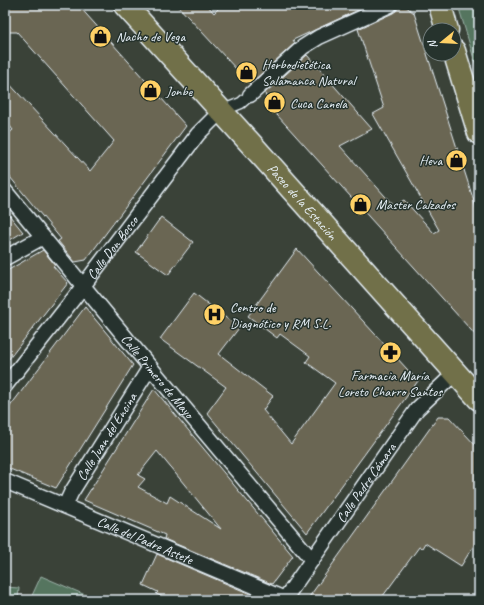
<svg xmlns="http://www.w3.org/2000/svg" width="484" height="605" font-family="Caveat,sans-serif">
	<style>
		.green { fill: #55755e; stroke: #9eb3ab }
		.building { fill: #6a6653; stroke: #e8f1f8; fill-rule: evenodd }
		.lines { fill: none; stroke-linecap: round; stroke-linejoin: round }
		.pedestrian-casing { stroke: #e8f1f8; stroke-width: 13 }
		.minor-casing { stroke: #e8f1f8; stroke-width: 17 }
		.primary-casing { stroke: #e8f1f8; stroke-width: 25 }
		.pedestrian { stroke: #26332d; stroke-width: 10 }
		.minor { stroke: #26332d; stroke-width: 14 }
		.primary { stroke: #71704a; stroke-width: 22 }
		.labels { text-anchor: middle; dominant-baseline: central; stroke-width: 3; stroke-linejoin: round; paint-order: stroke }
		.poi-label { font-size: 14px; fill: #e8f1f8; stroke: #26332d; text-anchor: start }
		.street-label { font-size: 14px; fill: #e8f1f8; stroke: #26332d }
	</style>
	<rect width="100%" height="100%" fill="#3a4238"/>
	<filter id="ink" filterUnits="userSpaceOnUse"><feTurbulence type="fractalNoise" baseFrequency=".025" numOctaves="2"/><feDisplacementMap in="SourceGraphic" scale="8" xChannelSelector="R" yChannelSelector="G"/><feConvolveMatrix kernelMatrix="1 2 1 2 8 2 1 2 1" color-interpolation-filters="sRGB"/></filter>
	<g filter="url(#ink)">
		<!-- green -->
		<g class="green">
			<path d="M458 5H479V76Z"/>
			<path d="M41 576 97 600H30Z"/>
			<path d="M5 587 19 588 18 600H5Z"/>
		</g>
		<!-- building -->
		<g class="building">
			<path d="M5 5H78L186 126 86 260 75 262 58 241 61 239 5 171V136L13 130 5 120V79L90 171 114 141 17 32H5Z"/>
			<path d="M177 5H207L214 13 222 5H369L293 40 295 43 250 84Z"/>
			<path d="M398 5H404L414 13 479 217V339L268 105 265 93 307 55 372 129 340 146 394 206 404 200 434 233 439 230 373 114 384 108 358 29 393 13 397 10Z"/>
			<path d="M5 210 23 232 5 243Z"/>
			<path d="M161 217 193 242 168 275 136 252Z"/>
			<path d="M297 249 418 381 307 533 207 413 226 387 160 339 194 293 239 328 219 354 273 396 263 410 291 444 335 383 306 362 310 356 280 334 277 338 248 316Z"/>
			<path d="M43 250 55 265 53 266 68 283 5 364V272Z"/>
			<path d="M85 307 133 365 56 488 5 467V413Z"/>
			<path d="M154 389 293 556 272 584 164 539 165 535 84 500ZM157 451 221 529 170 496 167 503 138 487 145 479 138 475Z"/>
			<path d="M438 417H449L479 449V537L461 566 425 543 422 548 419 547 380 600H307Z"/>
			<path d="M157 554 262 599 261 600H171L156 594 158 592 143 585Z"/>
		</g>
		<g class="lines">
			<defs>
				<path id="pedestrian" d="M221 111 241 103 250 95"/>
				<g id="minor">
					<path d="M250 95 303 47 319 37 390 5"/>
					<path id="s1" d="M5 191 150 367 312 560"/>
					<path d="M5 258 43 237"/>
					<path id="s2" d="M5 386 74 298 198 134 221 111"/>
					<path id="s3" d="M5 481 285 599"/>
					<path id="s4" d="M65 506 71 493 150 367"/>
					<path id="s5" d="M284 600 417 409 455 373"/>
				</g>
				<g id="primary">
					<path id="s6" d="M125 5 253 146 479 399"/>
					<path d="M440 5 447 30"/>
					<path d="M454 51 479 133"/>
				</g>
			</defs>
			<!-- pedestrian casing -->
			<use href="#pedestrian" class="pedestrian-casing"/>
			<!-- minor casing -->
			<use href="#minor" class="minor-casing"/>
			<!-- primary casing -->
			<use href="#primary" class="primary-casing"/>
			<!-- pedestrian -->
			<use href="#pedestrian" class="pedestrian"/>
			<!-- minor -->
			<use href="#minor" class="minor"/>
			<!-- primary -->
			<use href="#primary" class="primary"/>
		</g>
	</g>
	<!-- icons -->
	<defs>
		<symbol id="shop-disc" viewBox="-11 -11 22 22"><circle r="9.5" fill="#ffd166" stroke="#26332d"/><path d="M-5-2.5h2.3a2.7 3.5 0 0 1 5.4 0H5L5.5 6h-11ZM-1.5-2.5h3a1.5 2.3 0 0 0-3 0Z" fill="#111"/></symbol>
		<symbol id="hospital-disc" viewBox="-11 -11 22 22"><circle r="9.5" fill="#ffd166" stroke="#26332d"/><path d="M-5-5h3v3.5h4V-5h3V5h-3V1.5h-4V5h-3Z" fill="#111"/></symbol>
		<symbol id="pharmacy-disc" viewBox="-11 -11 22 22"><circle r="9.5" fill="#ffd166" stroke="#26332d"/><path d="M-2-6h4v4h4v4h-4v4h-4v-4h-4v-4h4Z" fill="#111"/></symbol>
	</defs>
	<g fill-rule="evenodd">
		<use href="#shop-disc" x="88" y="24" width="25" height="25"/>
		<use href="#shop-disc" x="234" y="60" width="25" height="25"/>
		<use href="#shop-disc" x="138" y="78" width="25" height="25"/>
		<use href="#shop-disc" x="262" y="90" width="25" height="25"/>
		<use href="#shop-disc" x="444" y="148" width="25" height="25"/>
		<use href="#shop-disc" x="348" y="192" width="25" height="25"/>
		<use href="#hospital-disc" x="202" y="302" width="25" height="25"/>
		<use href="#pharmacy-disc" x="378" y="340" width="25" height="25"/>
	</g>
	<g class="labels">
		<!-- poi labels -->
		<g class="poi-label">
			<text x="116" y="36">Nacho de Vega</text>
			<text x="262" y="64">Herbodietética<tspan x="262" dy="16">Salamanca Natural</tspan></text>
			<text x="166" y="91">Jonbe</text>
			<text x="290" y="103">Cuca Canela</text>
			<text x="442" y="160" text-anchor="end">Heva</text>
			<text x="376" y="204">Master Calzados</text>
			<text x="230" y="307">Centro de<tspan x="230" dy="16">Diagnótico y RM S.L.</tspan></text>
			<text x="390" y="375" text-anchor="middle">Farmacia María<tspan x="390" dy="16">Loreto Charro Santos</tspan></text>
		</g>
		<!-- street labels -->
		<g class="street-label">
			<text stroke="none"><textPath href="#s6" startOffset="265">Paseo de la Estación</textPath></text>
			<text stroke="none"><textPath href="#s2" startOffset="175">Calle Don Bosco</textPath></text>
			<text stroke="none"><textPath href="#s1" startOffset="240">Calle Primero de Mayo</textPath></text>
			<text stroke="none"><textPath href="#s4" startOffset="81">Calle Juan del Encina</textPath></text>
			<text stroke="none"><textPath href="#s5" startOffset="143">Calle Padre Cámara</textPath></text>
			<text stroke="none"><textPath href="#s3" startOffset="152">Calle del Padre Astete</textPath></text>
		</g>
	</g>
	<!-- margin -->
	<rect width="484" height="605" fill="none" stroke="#26332d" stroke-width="20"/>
	<rect x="10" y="10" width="464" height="585" fill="none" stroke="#e8f1f8" stroke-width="1.5" filter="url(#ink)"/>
	<!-- north arrow -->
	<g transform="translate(442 42) rotate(252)"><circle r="19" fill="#26332d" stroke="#747f7e"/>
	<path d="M0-3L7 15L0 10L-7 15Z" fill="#ffd166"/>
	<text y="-6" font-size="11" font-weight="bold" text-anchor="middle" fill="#e8f1f8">N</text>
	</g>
</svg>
